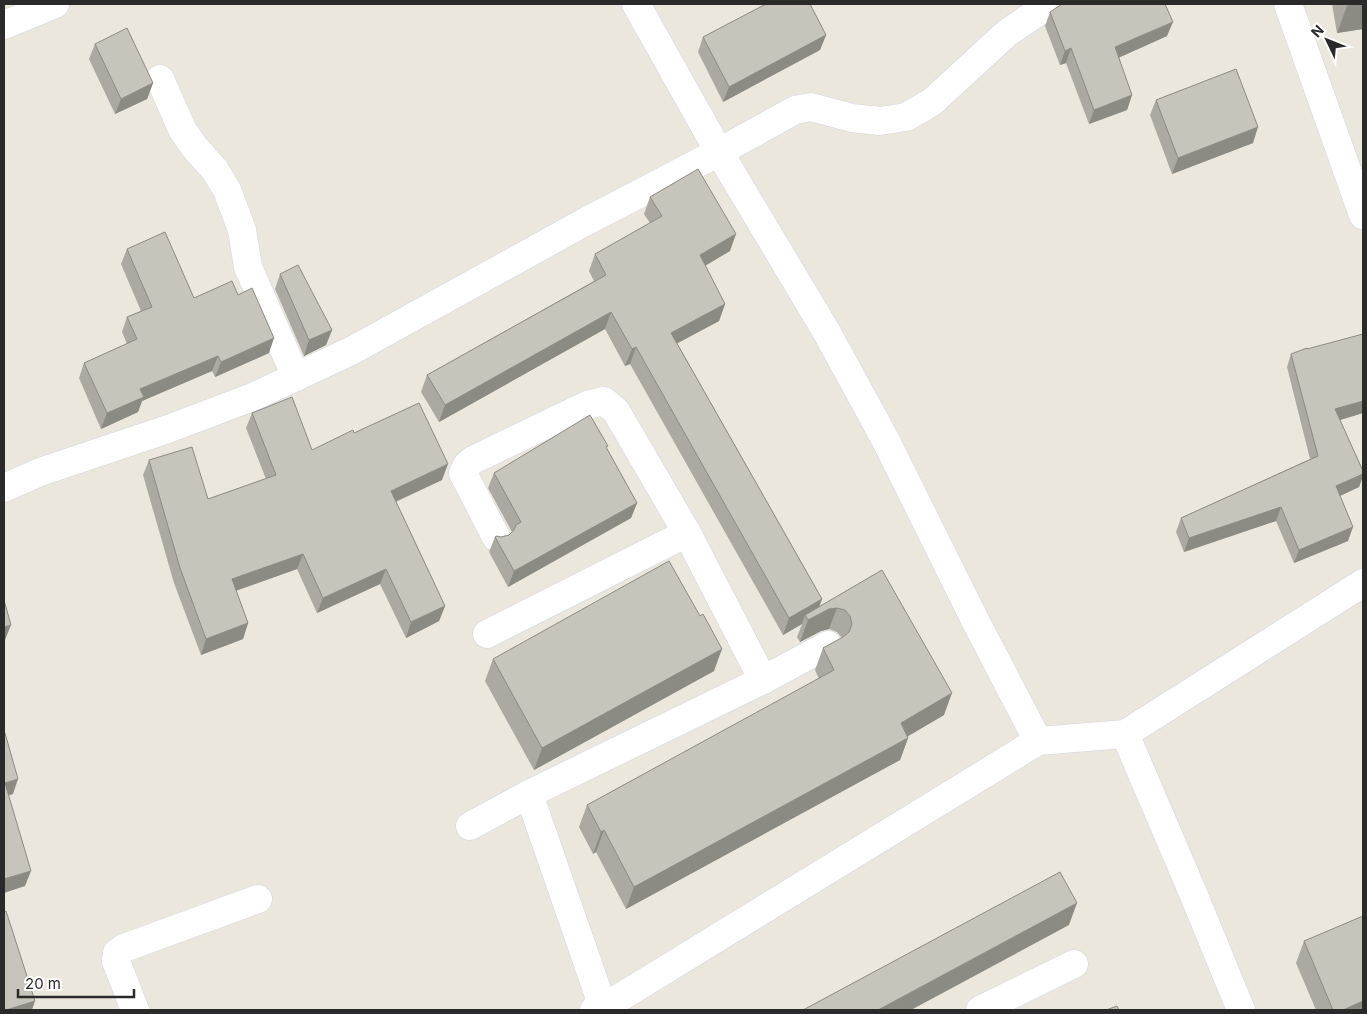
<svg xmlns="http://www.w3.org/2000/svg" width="1367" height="1014" font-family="Inter,sans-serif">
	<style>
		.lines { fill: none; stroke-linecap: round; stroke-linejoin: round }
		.minor-casing { stroke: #d1d3e3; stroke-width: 29 }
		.minor { stroke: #fff; stroke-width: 28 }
		.wall { fill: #aba9a1 }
		.shaded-wall { fill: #8b8a83 }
		.building { fill: #c7c5bb; stroke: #8b8a83 }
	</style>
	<rect width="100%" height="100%" fill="#ece7dc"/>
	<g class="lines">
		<defs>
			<g id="minor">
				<path d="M636 4 719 152 826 331 885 439 976 622 1038 741"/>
				<path d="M1288 4 1363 215"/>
				<path d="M4 25 55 4"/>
				<path d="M160 79 183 131 196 149 215 170 227 190 242 230 248 267 296 377"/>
				<path d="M4 488 40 472 168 429 255 396 353 350 583 223 719 152 795 110 811 107 852 118 880 121 906 117 932 102 1007 33 1050 4"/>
				<path d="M496 537 463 473 467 465 473 460 587 405 604 401 616 411 687 533 763 680"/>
				<path d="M487 634 687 533"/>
				<path d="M1125 734 1193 893 1241 1010"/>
				<path d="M529 794 604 1010"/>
				<path d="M470 826 529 794 763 680 828 645"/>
				<path d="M135 1010 116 961 117 953 124 948 258 899"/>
				<path d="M594 1010 603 1008 1038 741 1125 734 1363 583"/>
				<path d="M980 1010 1074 964"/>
			</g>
		</defs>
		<!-- minor casing -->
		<use href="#minor" class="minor-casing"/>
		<!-- minor -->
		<use href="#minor" class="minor"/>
	</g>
	<!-- wall -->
	<g class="wall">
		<path d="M1332 4H1363V29L1337 33Z"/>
		<path d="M1050 12 1167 36 1118 58 1132 95 1127 110 1089 124 1066 63 1060 65 1045 26Z"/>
		<path d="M826 35 820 50 723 102 698 52 703 37Z"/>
		<path d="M95 44 153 83 147 99 115 114 89 59Z"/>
		<path d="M1156 100 1253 143 1172 174 1150 115Z"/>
		<path d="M650 197 730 251 705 266 725 304 719 321 677 343 822 599 819 607 882 570 944 715 908 736V738L900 760 626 909 596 852 593 854 579 827 587 805 819 679 815 670 823 648 842 638 837 632 829 629 821 631 800 642 797 637 802 624 783 635 630 364 625 366 605 329 439 422 421 392 427 375 594 281 589 271 595 254 650 223 644 214Z"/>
		<path d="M127 249 194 298 238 295 269 353 215 377 212 371 142 401 138 412 101 429 79 378 84 363 127 344 122 332 127 317 141 311 121 264Z"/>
		<path d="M280 274 332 330 326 345 304 356 275 289Z"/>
		<path d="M1291 354 1363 413 1340 420 1363 471V476L1359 487 1340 496 1348 541 1294 563 1276 521 1184 552 1176 532 1181 518 1310 459 1287 367Z"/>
		<path d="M252 413 312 450 354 433 442 480 396 502 445 606 439 621 406 638 380 584 317 613 297 569 236 591 248 623 243 639 201 655 174 583 143 475 149 460 208 499 266 479 246 428Z"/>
		<path d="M607 449 637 503 631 518 508 587 489 552 495 537H501L509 535 512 532 488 488 494 473Z"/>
		<path d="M493 659 714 671 534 770 485 681Z"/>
		<path d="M1304 941 1363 1010H1316L1296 963Z"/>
	</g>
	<!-- shaded-wall -->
	<g class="shaded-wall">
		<path d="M1359 4H1363V29L1337 33 1347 6Z"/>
		<path d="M1173 22 1167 36 1109 62 1115 47Z"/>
		<path d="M826 35 820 50 723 102 729 87Z"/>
		<path d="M1071 48 1066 63 1060 65 1065 51Z"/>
		<path d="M153 83 147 99 115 114 121 99Z"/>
		<path d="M1132 95 1127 110 1089 124 1094 110Z"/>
		<path d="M1258 127 1253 143 1172 174 1178 158Z"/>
		<path d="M736 234 730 251 694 272 700 255Z"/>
		<path d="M725 304 719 321 665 350 671 333Z"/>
		<path d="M611 312 605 329 439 422 445 405Z"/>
		<path d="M332 330 326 345 304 356 309 340Z"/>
		<path d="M274 338 269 353 215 377 221 362Z"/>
		<path d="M636 347 630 364 625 366 632 349Z"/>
		<path d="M218 356 212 371 142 401 138 412 101 429 107 413 140 389Z"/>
		<path d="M1363 401V413L1330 423 1335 409Z"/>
		<path d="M448 464 442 480 385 506 391 491Z"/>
		<path d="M1363 474V476L1359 487 1331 500 1336 486Z"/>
		<path d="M637 503 631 518 508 587 514 571Z"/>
		<path d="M1281 507 1276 521 1184 552 1189 538Z"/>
		<path d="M1353 527 1348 541 1294 563 1299 550Z"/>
		<path d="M303 554 297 569 226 594 232 579Z"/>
		<path d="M386 569 380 584 317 613 323 598Z"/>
		<path d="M822 599 816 616 829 609 837 608 829 629 821 631 800 642 808 620 805 615 802 624 783 635 789 618Z"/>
		<path d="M445 606 439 621 406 638 411 622Z"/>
		<path d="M248 623 243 639 201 655 206 639Z"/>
		<path d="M11 625 5 640 4 641V627Z"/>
		<path d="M722 649 714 671 534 770 542 748Z"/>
		<path d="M952 693 944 715 893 745 901 723Z"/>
		<path d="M908 738 900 760 626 909 634 887Z"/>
		<path d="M18 779 13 794 4 797 5 783Z"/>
		<path d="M604 830 596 852 593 854 601 832Z"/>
		<path d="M31 871 25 886 4 893V879Z"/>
		<path d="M1077 903 1069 925 911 1010H878Z"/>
		<path d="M35 1001 32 1010H6Z"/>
		<path d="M1363 1001V1010H1343Z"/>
	</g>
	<!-- building -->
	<g class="building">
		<path d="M766 4H810L826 35 729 87 703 37Z"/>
		<path d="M1062 4H1165L1173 22 1115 47 1132 95 1094 110 1071 48 1065 51 1050 12Z"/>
		<path d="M1347 4H1359L1347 6Z"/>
		<path d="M127 28 153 83 121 99 95 44Z"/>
		<path d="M1236 69 1258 127 1178 158 1156 100Z"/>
		<path d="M698 169 736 234 700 255 725 304 671 333 822 599 789 618 636 347 632 349 611 312 445 405 427 375 606 275 595 254 662 216 650 197Z"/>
		<path d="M165 232 194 298 232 281 238 295 252 288 274 338 221 362 218 356 140 389 144 397 107 413 84 363 137 339 127 317 152 307 127 249Z"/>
		<path d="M298 265 332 330 309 340 280 274Z"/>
		<path d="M1363 334V401L1335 409 1363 471V474L1336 486 1353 527 1299 550 1281 507 1189 538 1181 518 1318 456 1291 354 1307 348V349Z"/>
		<path d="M292 397 312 450 353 430 354 433 419 403 448 464 391 491 445 606 411 622 386 569 323 598 303 554 232 579 248 623 206 639 180 568 149 460 192 447 208 499 276 475 252 413Z"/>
		<path d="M590 415 608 446 606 447 637 503 514 571 495 537 497 536 501 537 509 535 514 530 516 525 521 522 494 473Z"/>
		<path d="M669 561 700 616 703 614 722 649 542 748 493 659Z"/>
		<path d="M882 570 952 693 901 723 908 738 634 887 604 830 601 832 587 805 834 670 823 648 843 637 849 632 852 624 850 616 845 610 837 608 829 609 808 620 805 615Z"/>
		<path d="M4 600 11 625 4 627Z"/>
		<path d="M5 733 18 779 5 783 31 871 4 879V734Z"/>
		<path d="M1060 872 1077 903 878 1010H803Z"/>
		<path d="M6 911 35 1001 6 1010H4V912Z"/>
		<path d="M1363 916V1001L1343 1010H1333L1304 941Z"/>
		<path d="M1117 1006 1119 1010H1106Z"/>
	</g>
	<!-- border -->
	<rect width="1367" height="1014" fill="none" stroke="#2a2a2a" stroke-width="10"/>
	<!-- north arrow -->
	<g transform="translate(1327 40) rotate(313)" stroke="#ffffff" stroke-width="4" paint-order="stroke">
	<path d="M0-4L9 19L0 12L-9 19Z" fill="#2a2a2a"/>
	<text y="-8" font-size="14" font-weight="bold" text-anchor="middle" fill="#2a2a2a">N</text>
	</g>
	<!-- scale -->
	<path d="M18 989v8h116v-8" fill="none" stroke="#2a2a2a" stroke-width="2.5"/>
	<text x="25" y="989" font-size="15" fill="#2a2a2a" stroke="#ffffff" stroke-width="4" paint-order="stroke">20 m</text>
</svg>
